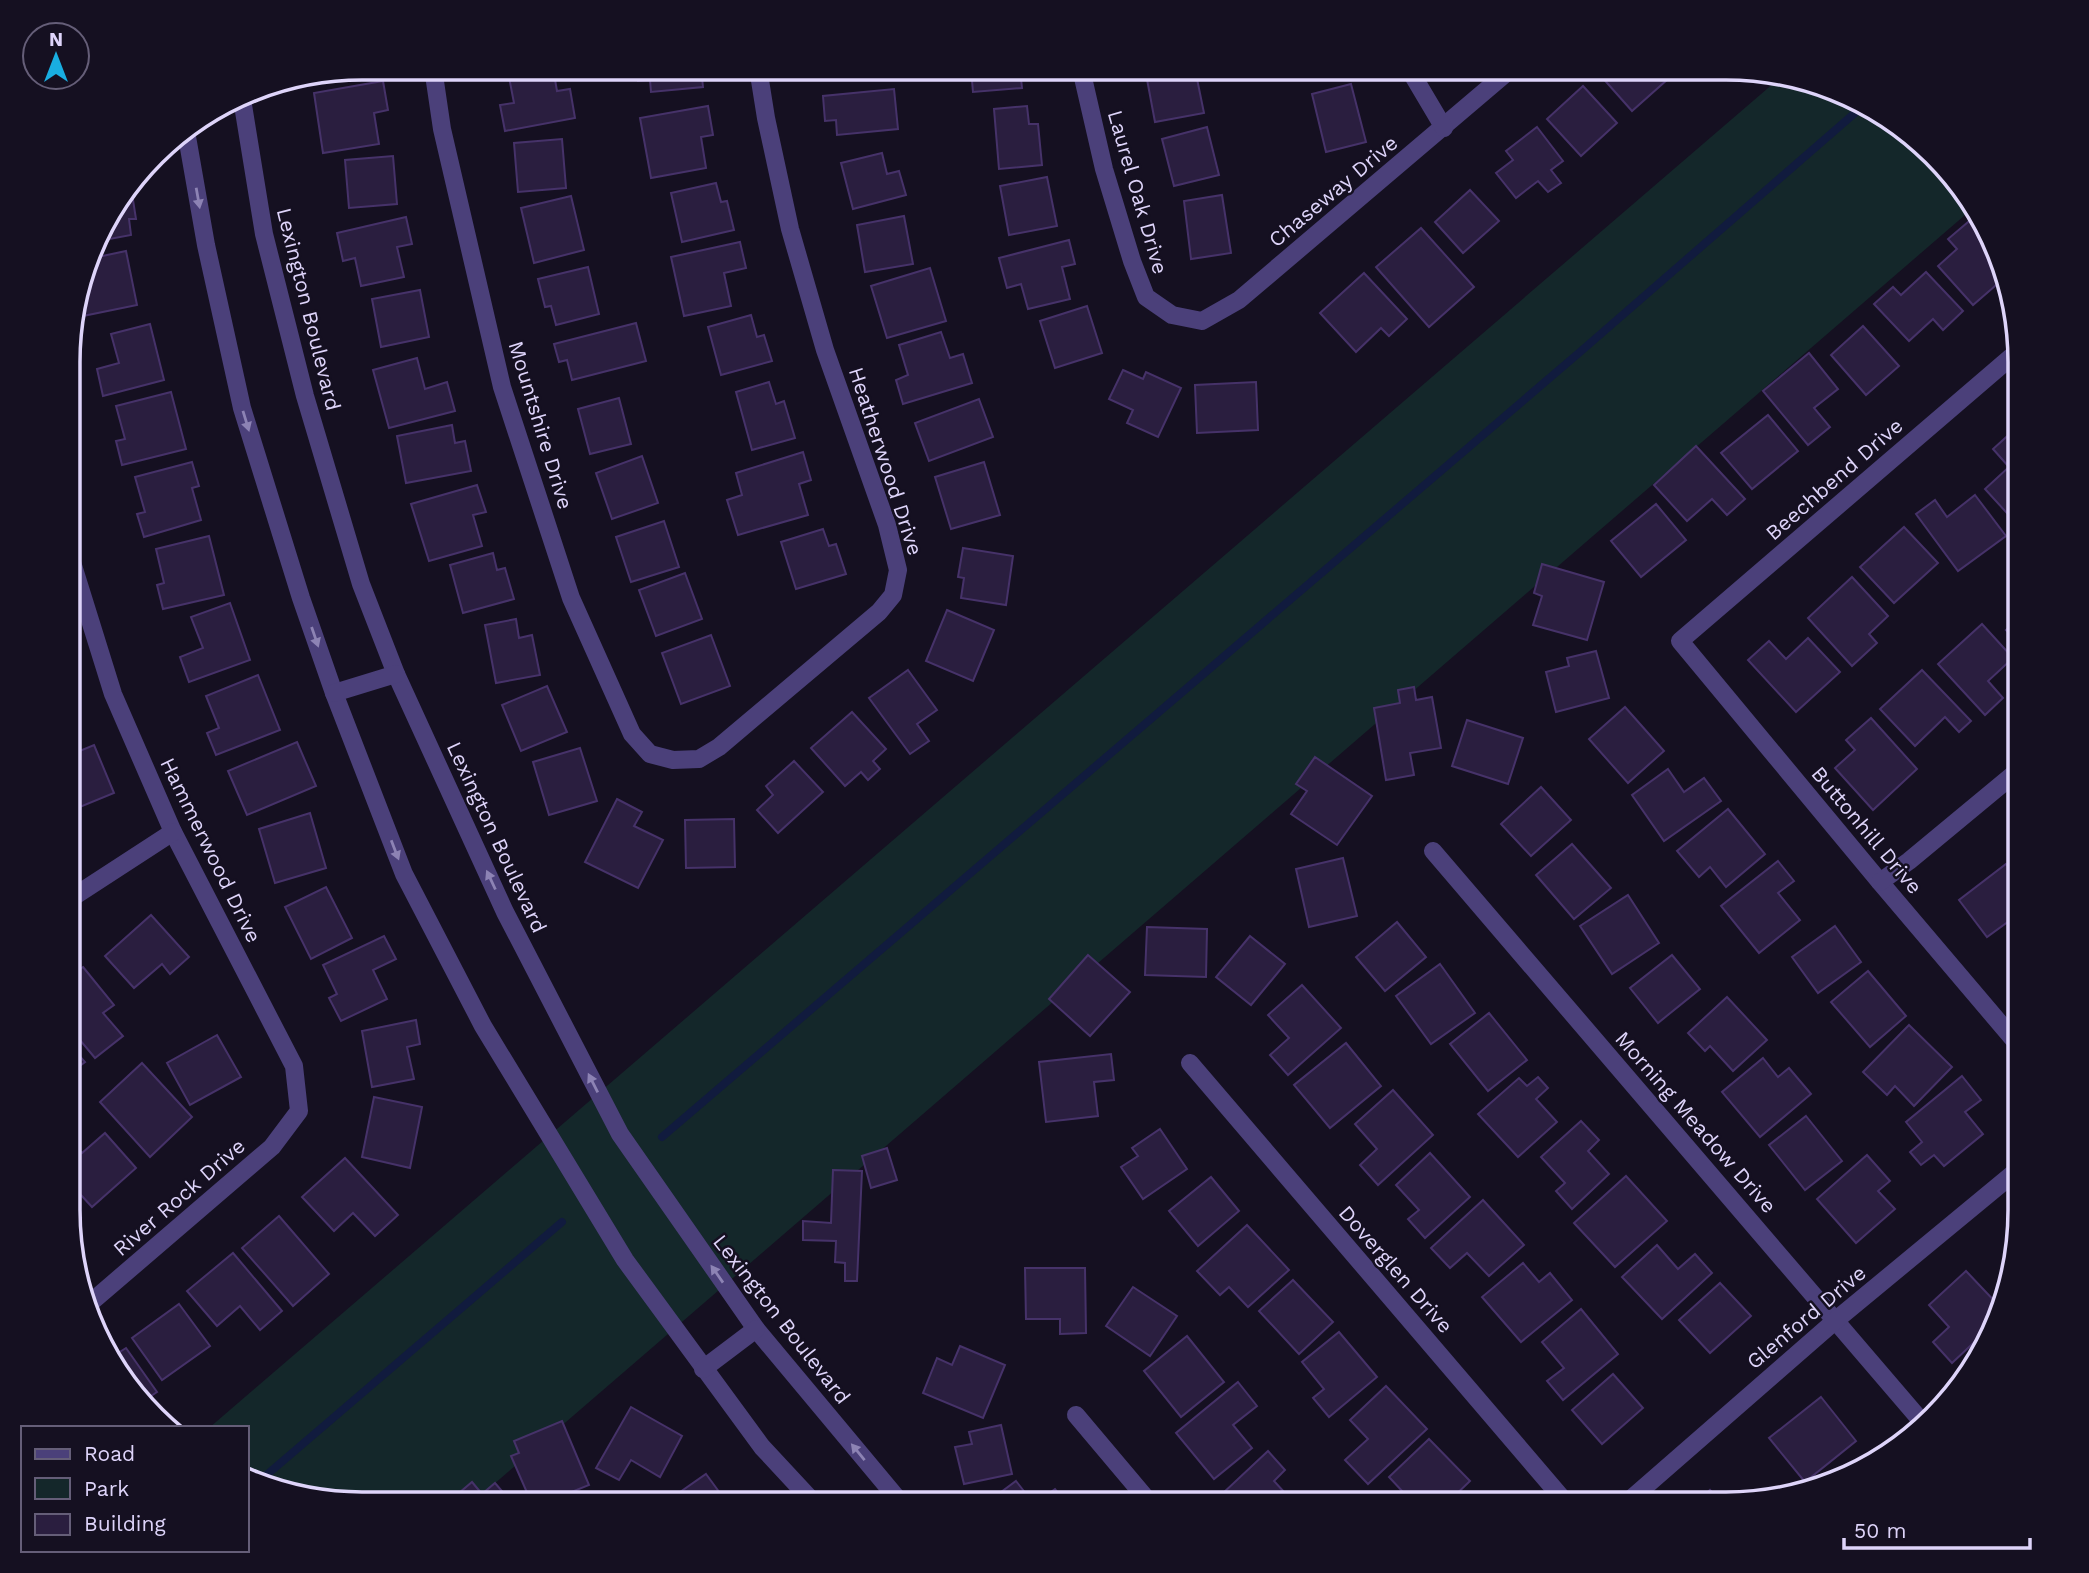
<svg xmlns="http://www.w3.org/2000/svg" width="2089" height="1573" font-family="'Work Sans',sans-serif">
	<style>
		.green { fill: #14272a }
		.lines { fill: none; stroke-linecap: round; stroke-linejoin: round }
		.stream { stroke: #111b3e; stroke-width: 8 }
		.building { fill: #2a1e3f; stroke: #463269; stroke-width: 2 }
		.minor { stroke: #4b407a; stroke-width: 18 }
		.oneway { fill: #8d83b4 }
		.labels { text-anchor: middle; dominant-baseline: central; stroke-width: 5; stroke-linejoin: round; paint-order: stroke }
		.street-label { font-size: 21px; fill: #ded4fa; stroke: #151021 }
		.rim { fill: none; stroke: #ded4fa; stroke-width: 3.5 }
	</style>
	<rect width="100%" height="100%" fill="#151021"/>
	<!-- green -->
	<path class="green" d="M1781 77 1838 91 1920 141 1972 209 471 1504H344L247 1480V1428H209Z"/>
	<g class="lines">
		<!-- stream -->
		<g class="stream">
			<path d="M662 1137 1580 352 1863 106"/>
			<path d="M256 1484 562 1222"/>
		</g>
	</g>
	<!-- building -->
	<g class="building">
		<path d="M529 68H553L557 91 570 89 575 118 505 131 500 105 514 103 508 72Z"/>
		<path d="M637 68H701L703 87 651 92 650 80 638 81Z"/>
		<path d="M819 68H867L820 76Z"/>
		<path d="M971 69H1020L1022 88 973 92Z"/>
		<path d="M1174 69H1195L1204 113 1155 122 1146 74Z"/>
		<path d="M1606 69H1676L1677 71 1632 111 1600 75Z"/>
		<path d="M383 81 388 110 374 113 379 144 323 153 314 93Z"/>
		<path d="M1351 84 1366 142 1326 152 1312 94Z"/>
		<path d="M1583 86 1617 123 1581 156 1547 119Z"/>
		<path d="M894 89 898 129 837 135 836 120 825 121 823 96Z"/>
		<path d="M708 106 713 135 701 137 706 168 651 178 640 118Z"/>
		<path d="M1027 106 1029 124H1038L1042 165 999 169 994 109Z"/>
		<path d="M1207 127 1219 175 1174 186 1162 139Z"/>
		<path d="M1537 127 1563 161 1551 170 1561 183 1548 192 1538 181 1516 198 1496 173 1513 160 1506 151Z"/>
		<path d="M562 139 566 188 518 192 514 143Z"/>
		<path d="M882 153 887 174 899 171 906 195 853 209 841 163Z"/>
		<path d="M393 156 397 204 349 208 345 160Z"/>
		<path d="M1047 177 1057 226 1009 235 1000 186Z"/>
		<path d="M716 183 721 202 727 201 734 230 682 242 671 193Z"/>
		<path d="M131 187 136 219H129L131 235 99 241 108 216Z"/>
		<path d="M1470 190 1499 221 1463 253 1435 222Z"/>
		<path d="M1222 195 1231 253 1191 259 1184 201Z"/>
		<path d="M571 196 584 250 534 263 521 208Z"/>
		<path d="M904 216 913 264 865 272 857 225Z"/>
		<path d="M406 217 412 244 397 247 404 277 361 286 355 258 343 261 337 233Z"/>
		<path d="M1974 217 1991 237 2002 280 1973 305 1938 266 1957 249 1948 239Z"/>
		<path d="M1421 228 1474 287 1429 327 1376 267Z"/>
		<path d="M1069 240 1075 264 1062 267 1070 299 1028 309 1021 284 1007 288 999 258Z"/>
		<path d="M740 242 746 268 724 273 731 306 684 316 671 257Z"/>
		<path d="M126 251 137 305 83 316 80 298 82 291 87 290 85 282 93 258Z"/>
		<path d="M588 267 599 314 556 325 551 306 545 307 538 279Z"/>
		<path d="M930 268 946 321 887 338 871 286Z"/>
		<path d="M1926 272 1963 311 1943 330 1933 319 1909 341 1874 304 1893 287 1901 295Z"/>
		<path d="M1364 273 1407 319 1389 336 1381 328 1356 352 1320 313Z"/>
		<path d="M420 290 429 337 381 347 372 299Z"/>
		<path d="M1087 306 1102 353 1055 368 1040 321Z"/>
		<path d="M751 315 757 337 764 335 772 361 721 375 708 327Z"/>
		<path d="M636 323 646 361 572 380 567 360 559 362 554 344Z"/>
		<path d="M150 324 164 380 103 396 97 369 119 363 111 334Z"/>
		<path d="M1863 326 1899 366 1866 395 1831 355Z"/>
		<path d="M941 332 950 358 963 354 972 383 903 404 896 380 908 375 899 345Z"/>
		<path d="M1809 353 1838 389 1814 408 1830 427 1808 445 1763 391Z"/>
		<path d="M417 358 425 389 447 382 455 411 389 428 373 370Z"/>
		<path d="M1123 370 1143 379 1146 372 1181 388 1158 437 1127 423 1133 410 1109 399Z"/>
		<path d="M769 382 776 404 784 401 795 438 752 450 736 392Z"/>
		<path d="M1256 382 1258 430 1197 433 1195 385Z"/>
		<path d="M171 392 186 449 122 465 116 441 125 439 116 406Z"/>
		<path d="M619 398 631 444 590 454 578 409Z"/>
		<path d="M979 399 993 437 929 461 915 423Z"/>
		<path d="M1768 415 1798 451 1752 489 1721 453Z"/>
		<path d="M452 425 455 443 465 441 471 471 406 483 397 436Z"/>
		<path d="M2013 431 2021 439V519L2016 523 1985 489 2009 467 1993 449Z"/>
		<path d="M1696 446 1745 499 1727 515 1712 499 1687 521 1654 485Z"/>
		<path d="M803 452 811 480 799 484 808 515 738 535 727 500 742 495 736 473Z"/>
		<path d="M642 456 658 503 612 519 596 473Z"/>
		<path d="M192 462 199 486 192 488 201 520 144 537 137 514 145 512 135 477Z"/>
		<path d="M984 462 1000 515 951 529 935 477Z"/>
		<path d="M477 485 486 512 473 515 482 546 429 561 411 504Z"/>
		<path d="M1975 495 2006 536 1958 571 1916 514 1935 500 1947 517Z"/>
		<path d="M1656 504 1686 540 1641 577 1611 541Z"/>
		<path d="M664 521 679 567 631 582 616 537Z"/>
		<path d="M1904 527 1938 563 1894 603 1860 567Z"/>
		<path d="M823 529 829 546 836 544 846 574 796 589 781 542Z"/>
		<path d="M209 536 224 595 163 609 157 585 164 583 156 549Z"/>
		<path d="M963 548 1013 556 1006 605 961 598 964 578 958 577Z"/>
		<path d="M493 553 497 570 505 568 514 599 463 613 450 565Z"/>
		<path d="M1542 564 1604 582 1587 640 1533 625 1542 596 1534 593Z"/>
		<path d="M685 573 702 619 656 636 639 590Z"/>
		<path d="M1852 577 1888 616 1869 634 1877 643 1852 666 1808 618Z"/>
		<path d="M230 603 250 660 189 682 180 657 203 648 191 617Z"/>
		<path d="M947 610 994 630 973 681 926 661Z"/>
		<path d="M2021 617V646L2006 630Z"/>
		<path d="M516 619 519 638 532 635 540 675 496 683 485 625Z"/>
		<path d="M1982 624 2013 658 1988 681 2003 698 1985 715 1938 664Z"/>
		<path d="M711 635 730 686 681 704 662 653Z"/>
		<path d="M1808 638 1840 672 1796 712 1748 660 1769 641 1786 659Z"/>
		<path d="M1596 651 1609 698 1556 712 1546 672 1569 666 1567 658Z"/>
		<path d="M908 670 937 710 917 724 929 741 910 754 869 698Z"/>
		<path d="M1922 670 1971 721 1959 732 1945 717 1915 746 1880 709Z"/>
		<path d="M258 675 280 730 216 755 207 733 219 728 206 696Z"/>
		<path d="M547 686 567 732 521 751 502 705Z"/>
		<path d="M1414 687 1416 700 1432 697 1441 748 1410 753 1414 775 1386 780 1374 708 1400 703 1398 690Z"/>
		<path d="M1625 707 1664 751 1628 783 1589 739Z"/>
		<path d="M852 712 886 749 873 761 880 769 868 780 861 772 845 786 811 748Z"/>
		<path d="M1871 718 1917 769 1873 810 1835 768 1855 750 1846 740Z"/>
		<path d="M1467 720 1523 738 1508 784 1452 766Z"/>
		<path d="M297 742 316 786 247 815 228 771Z"/>
		<path d="M94 745 114 793 70 811V755Z"/>
		<path d="M580 748 597 801 549 815 533 762Z"/>
		<path d="M1315 757 1372 796 1337 845 1291 814 1307 791 1296 784Z"/>
		<path d="M794 761 823 792 778 833 757 810 773 795 766 786Z"/>
		<path d="M1668 769 1684 792 1704 778 1721 801 1664 841 1632 795Z"/>
		<path d="M1541 787 1571 820 1531 856 1501 824Z"/>
		<path d="M617 799 642 812 634 826 663 840 638 888 585 862Z"/>
		<path d="M1728 809 1765 854 1726 887 1710 867 1699 877 1677 851Z"/>
		<path d="M310 813 326 868 275 883 259 829Z"/>
		<path d="M734 819 735 867 686 868 685 820Z"/>
		<path d="M1572 844 1611 888 1574 919 1536 875Z"/>
		<path d="M2020 844V864L2011 853Z"/>
		<path d="M1343 858 1357 916 1309 927 1296 869Z"/>
		<path d="M1778 861 1794 881 1778 893 1800 920 1759 953 1721 906Z"/>
		<path d="M2006 864 2020 883V913L1987 937 1959 900Z"/>
		<path d="M326 887 352 938 311 959 285 907Z"/>
		<path d="M1628 895 1659 943 1612 974 1580 926Z"/>
		<path d="M151 915 189 957 170 974 162 964 134 988 105 956Z"/>
		<path d="M1397 922 1426 957 1385 991 1356 957Z"/>
		<path d="M1835 926 1861 962 1818 993 1792 957Z"/>
		<path d="M1147 927 1207 929 1206 977 1145 975Z"/>
		<path d="M384 936 396 959 373 970 387 999 341 1021 329 998 337 994 323 965Z"/>
		<path d="M1250 936 1285 964 1251 1005 1216 977Z"/>
		<path d="M1088 955 1130 992 1090 1036 1049 999Z"/>
		<path d="M1672 955 1700 989 1658 1023 1630 988Z"/>
		<path d="M1440 964 1475 1013 1431 1044 1396 996Z"/>
		<path d="M83 967 114 1005 103 1013 123 1036 95 1058 69 1027V977Z"/>
		<path d="M1868 971 1906 1016 1870 1047 1831 1002Z"/>
		<path d="M1302 985 1341 1028 1288 1075 1270 1055 1289 1038 1268 1015Z"/>
		<path d="M1727 997 1767 1040 1733 1071 1710 1046 1705 1051 1688 1033Z"/>
		<path d="M1489 1013 1527 1060 1488 1091 1450 1044Z"/>
		<path d="M416 1020 420 1044 407 1047 414 1079 372 1087 362 1031Z"/>
		<path d="M1909 1025 1952 1067 1914 1106 1895 1086 1887 1095 1863 1072Z"/>
		<path d="M217 1035 241 1077 190 1105 167 1063Z"/>
		<path d="M1346 1043 1381 1086 1330 1128 1294 1085Z"/>
		<path d="M69 1044 85 1062 69 1074Z"/>
		<path d="M1111 1054 1114 1080 1094 1082 1098 1116 1046 1122 1039 1062Z"/>
		<path d="M1763 1058 1778 1077 1789 1068 1811 1094 1760 1137 1722 1092Z"/>
		<path d="M142 1063 192 1117 150 1157 100 1102Z"/>
		<path d="M1962 1076 1981 1100 1965 1112 1983 1134 1944 1166 1934 1155 1921 1165 1910 1152 1922 1142 1906 1122Z"/>
		<path d="M1538 1077 1548 1088 1536 1099 1557 1122 1518 1157 1478 1114 1519 1078 1527 1086Z"/>
		<path d="M1393 1090 1433 1135 1378 1185 1360 1165 1377 1149 1355 1124Z"/>
		<path d="M374 1097 422 1107 410 1168 362 1157Z"/>
		<path d="M1806 1116 1842 1161 1805 1190 1769 1145Z"/>
		<path d="M1581 1121 1599 1140 1588 1151 1609 1174 1572 1209 1556 1191 1565 1183 1541 1157Z"/>
		<path d="M1160 1129 1187 1169 1143 1199 1121 1167 1138 1156 1132 1148Z"/>
		<path d="M105 1133 136 1168 92 1207 69 1182V1138L82 1153Z"/>
		<path d="M887 1148 897 1180 871 1188 862 1156Z"/>
		<path d="M1430 1153 1470 1197 1425 1238 1408 1219 1419 1210 1396 1185Z"/>
		<path d="M1867 1155 1890 1181 1878 1191 1895 1209 1856 1243 1817 1199Z"/>
		<path d="M345 1158 398 1215 375 1236 353 1213 334 1231 302 1197Z"/>
		<path d="M833 1170 862 1171 857 1281H845V1263L835 1262 836 1241 803 1240V1221L831 1223Z"/>
		<path d="M1626 1176 1667 1221 1615 1267 1574 1223Z"/>
		<path d="M1211 1177 1239 1211 1198 1246 1169 1211Z"/>
		<path d="M1483 1200 1524 1245 1489 1276 1467 1253 1450 1268 1431 1248Z"/>
		<path d="M69 1204 81 1218 69 1229Z"/>
		<path d="M279 1216 329 1274 293 1306 242 1248Z"/>
		<path d="M1247 1225 1289 1270 1248 1307 1229 1287 1220 1295 1197 1271Z"/>
		<path d="M1657 1245 1678 1269 1695 1254 1712 1273 1662 1319 1622 1277Z"/>
		<path d="M233 1253 282 1311 260 1330 240 1306 217 1326 187 1291Z"/>
		<path d="M1523 1263 1539 1282 1550 1273 1572 1300 1521 1342 1482 1297Z"/>
		<path d="M1025 1268H1085L1086 1333 1060 1334V1319H1026Z"/>
		<path d="M1966 1271 2002 1309 1999 1319 1952 1363 1933 1342 1949 1327 1929 1305Z"/>
		<path d="M1293 1280 1333 1322 1299 1354 1259 1311Z"/>
		<path d="M1720 1283 1751 1316 1710 1353 1679 1320Z"/>
		<path d="M1133 1287 1177 1316 1150 1356 1106 1326Z"/>
		<path d="M179 1304 210 1346 162 1380 132 1338Z"/>
		<path d="M1581 1309 1618 1354 1563 1400 1547 1381 1564 1368 1542 1342Z"/>
		<path d="M1339 1332 1377 1377 1329 1417 1313 1398 1324 1389 1302 1362Z"/>
		<path d="M1187 1336 1224 1382 1181 1417 1144 1371Z"/>
		<path d="M960 1346 1005 1365 983 1418 923 1393 937 1358 952 1365Z"/>
		<path d="M126 1348 157 1392 145 1400 112 1357Z"/>
		<path d="M1613 1374 1643 1408 1602 1444 1572 1410Z"/>
		<path d="M1238 1382 1257 1406 1233 1425 1252 1448 1214 1479 1176 1433Z"/>
		<path d="M1386 1386 1427 1429 1368 1484 1345 1460 1368 1439 1350 1420Z"/>
		<path d="M1821 1397 1856 1441 1805 1482 1769 1438Z"/>
		<path d="M631 1407 682 1436 660 1477 631 1460 619 1480 596 1468Z"/>
		<path d="M562 1421 589 1485 542 1504H532L511 1456 519 1453 514 1441Z"/>
		<path d="M1001 1425 1012 1474 964 1484 955 1447 972 1444 969 1432Z"/>
		<path d="M1429 1439 1470 1481 1445 1505H1415L1389 1477Z"/>
		<path d="M1268 1451 1285 1470 1274 1481 1296 1505H1232L1222 1494Z"/>
		<path d="M1870 1458 1872 1462 1856 1475 1841 1478Z"/>
		<path d="M706 1474 728 1504H663Z"/>
		<path d="M1016 1481 1034 1504 1055 1489 1067 1504H985Z"/>
		<path d="M472 1482 482 1494 495 1483 513 1504H446Z"/>
		<path d="M1710 1490 1724 1505H1694Z"/>
		<path d="M1476 1493 1485 1505H1461Z"/>
	</g>
	<g class="lines">
		<!-- minor -->
		<g class="minor">
			<path d="M433 68 442 129 502 387 571 598 632 734 650 754 673 760 699 759 719 747 879 612 893 595 898 570 887 525 825 350 790 229 766 118 758 68"/>
			<path d="M1081 69 1104 169 1132 261 1146 297 1172 315 1202 321 1239 300 1511 69"/>
			<path d="M1409 69 1444 128"/>
			<path d="M242 99 264 234 305 396 361 584 396 674 505 912 620 1134 756 1329 902 1504"/>
			<path d="M186 131 206 245 242 408 301 598 334 693 404 874 483 1026 625 1260 762 1447 815 1504"/>
			<path d="M2018 351 1680 641 1880 882 2020 1047"/>
			<path d="M70 556 113 694 173 832 294 1066 299 1111 272 1147 89 1304"/>
			<path d="M334 693 396 674"/>
			<path d="M1433 851 1923 1423"/>
			<path d="M1880 882 1909 861 2020 769"/>
			<path d="M70 899 173 832"/>
			<path d="M1190 1063 1568 1505"/>
			<path d="M703 1369 756 1329"/>
			<path d="M1076 1415 1151 1504"/>
			<path d="M1624 1505 1836 1320 2020 1168"/>
		</g>
	</g>
	<!-- one-way arrows -->
	<defs><path id="oneway-solid" d="M-6-.8H1V-3.2L6.5 0L1 3.2V.8H-6Z" transform="scale(1.75)"/></defs>
	<g class="oneway">
		<use href="#oneway-solid" transform="translate(198 198) rotate(80)"/>
		<use href="#oneway-solid" transform="translate(246 421) rotate(73)"/>
		<use href="#oneway-solid" transform="translate(315 637) rotate(71)"/>
		<use href="#oneway-solid" transform="translate(395 850) rotate(69)"/>
		<use href="#oneway-solid" transform="translate(491 880) rotate(-115)"/>
		<use href="#oneway-solid" transform="translate(593 1083) rotate(-117)"/>
		<use href="#oneway-solid" transform="translate(717 1274) rotate(-125)"/>
		<use href="#oneway-solid" transform="translate(858 1452) rotate(-129)"/>
	</g>
	<g class="labels">
		<!-- street labels -->
		<g class="street-label">
			<text transform="translate(1333 191) rotate(-40)">Chaseway Drive</text>
			<text transform="translate(1138 192) rotate(74)">Laurel Oak Drive</text>
			<text transform="translate(309 309) rotate(76)">Lexington Boulevard</text>
			<text transform="translate(541 425) rotate(73)">Mountshire Drive</text>
			<text transform="translate(886 461) rotate(72)">Heatherwood Drive</text>
			<text transform="translate(1834 479) rotate(-41)">Beechbend Drive</text>
			<text transform="translate(1867 830) rotate(50)">Buttonhill Drive</text>
			<text transform="translate(497 837) rotate(65)">Lexington Boulevard</text>
			<text transform="translate(211 850) rotate(64)">Hammerwood Drive</text>
			<text transform="translate(1696 1122) rotate(49)">Morning Meadow Drive</text>
			<text transform="translate(179 1197) rotate(-41)">River Rock Drive</text>
			<text transform="translate(1396 1269) rotate(49)">Doverglen Drive</text>
			<text transform="translate(1806 1317) rotate(-40)">Glenford Drive</text>
			<text transform="translate(782 1319) rotate(52)">Lexington Boulevard</text>
		</g>
	</g>
	<!-- crop -->
	<path d="M0 0H2089V1573H0ZM362 80H1726A282 282 0 0 1 2008 362V1210A282 282 0 0 1 1726 1492H362A282 282 0 0 1 80 1210V362A282 282 0 0 1 362 80Z" fill="#151021" fill-rule="evenodd"/>
	<path class="rim" d="M362 80H1726A282 282 0 0 1 2008 362V1210A282 282 0 0 1 1726 1492H362A282 282 0 0 1 80 1210V362A282 282 0 0 1 362 80Z"/>
	<!-- legend -->
	<rect x="21" y="1426" width="228" height="126" fill="#151021" stroke="#655e78" stroke-width="2"/>
	<rect x="35" y="1449" width="35" height="10" fill="#4b407a" stroke="#655e78" stroke-width="2"/>
	<text x="84" y="1461" font-size="21" fill="#ded4fa">Road</text>
	<rect x="35" y="1478" width="35" height="21" fill="#14272a" stroke="#655e78" stroke-width="2"/>
	<text x="84" y="1496" font-size="21" fill="#ded4fa">Park</text>
	<rect x="35" y="1514" width="35" height="21" fill="#2a1e3f" stroke="#655e78" stroke-width="2"/>
	<text x="84" y="1531" font-size="21" fill="#ded4fa">Building</text>
	<!-- north arrow -->
	<g transform="translate(56 56)"><circle r="33" fill="#151021" stroke="#655e78" stroke-width="2"/>
	<path d="M0-5L12 26L0 18L-12 26Z" fill="#19aee1"/>
	<text y="-10" font-size="19" font-weight="bold" text-anchor="middle" fill="#ded4fa">N</text>
	</g>
	<!-- scale -->
	<path d="M1844 1538v10h186v-10" fill="none" stroke="#ded4fa" stroke-width="3.5"/>
	<text x="1854" y="1538" font-size="21" fill="#ded4fa" stroke="#151021" stroke-width="5" paint-order="stroke">50 m</text>
</svg>
